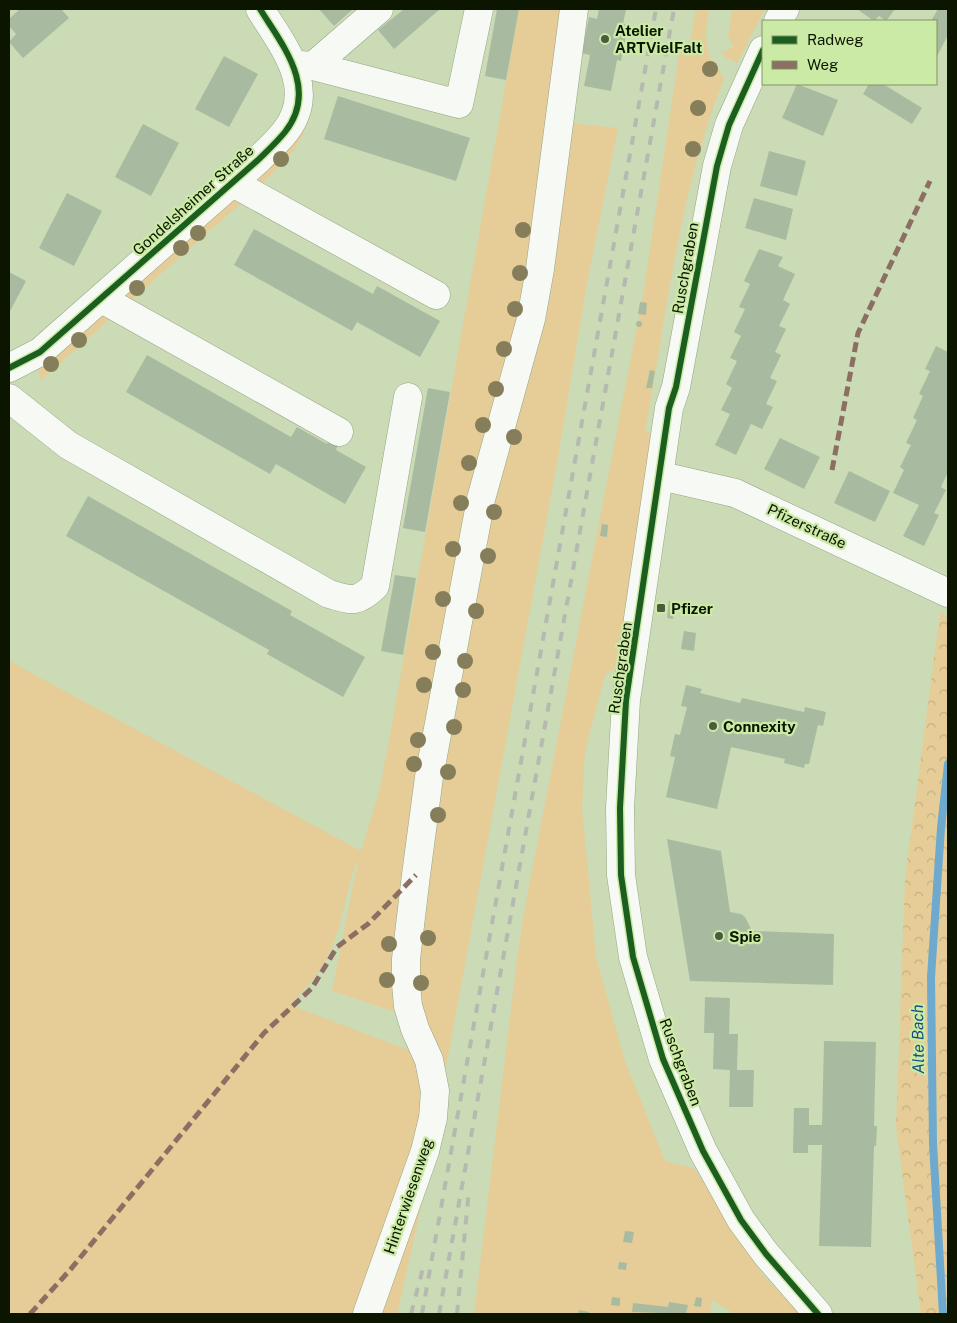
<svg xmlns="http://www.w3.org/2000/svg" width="957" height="1323" font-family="'Public Sans',sans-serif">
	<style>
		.green { fill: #e6cd97 }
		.park { fill: url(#park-crowns) }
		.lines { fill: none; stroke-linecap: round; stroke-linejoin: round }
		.stream { stroke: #6ea9ce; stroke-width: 8 }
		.building { fill: #a8bba0 }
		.minor-casing { stroke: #96a386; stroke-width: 29 }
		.minor { stroke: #f7faf4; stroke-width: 28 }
		.rail { stroke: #b5b9af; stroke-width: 4; stroke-dasharray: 9 9; stroke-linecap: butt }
		.quiet { stroke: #8d6e63; stroke-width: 5; stroke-dasharray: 10 5; stroke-linecap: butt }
		.cycleway-casing { stroke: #cbeaa6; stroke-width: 9 }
		.cycleway { stroke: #1b5e20; stroke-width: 6 }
		.tree { fill: #867e5a }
		.poi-dot { fill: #4e5a3f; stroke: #cbeaa6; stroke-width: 2 }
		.labels { text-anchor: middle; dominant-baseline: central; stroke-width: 4.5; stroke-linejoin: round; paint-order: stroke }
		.poi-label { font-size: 15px; font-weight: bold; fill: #0b1500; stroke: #cbeaa6; text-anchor: start }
		.street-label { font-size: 15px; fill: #0b1500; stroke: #cbeaa6 }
		.water-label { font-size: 16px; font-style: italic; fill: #184e7c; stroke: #cbeaa6 }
	</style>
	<defs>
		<pattern id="park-crowns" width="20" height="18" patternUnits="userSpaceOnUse" patternTransform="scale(1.25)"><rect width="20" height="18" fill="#e6cd97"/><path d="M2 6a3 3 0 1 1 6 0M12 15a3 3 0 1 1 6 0" fill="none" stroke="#c4af80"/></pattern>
	</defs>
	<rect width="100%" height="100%" fill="#cadbb5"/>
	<!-- green -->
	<g class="green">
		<path d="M519 9H565L550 121 618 128 587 283 557 463 438 1111 417 1019 332 991 359 856C347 883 345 914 334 942 325 966 308 987 290 1005L419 1054 423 1117 361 1314H9V661L361 851 379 792 388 746Z"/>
		<path d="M696 9H709C706 26 703 47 713 63 717 69 722 72 724 79 679 190 667 314 645 431L654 434 617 667 605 675 585 751 582 807 596 957 625 1061 665 1161 695 1169 762 1274 800 1314H735L712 1300 710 1314H474L517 959 525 907 644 290 679 54 691 38Z"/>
		<path d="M732 9H765L737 63 726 58 721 53 733 47 728 36Z"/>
		<path d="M310 101C310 139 286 161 260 185L259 175Z"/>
		<path d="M240 201 241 203 130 301 123 295 230 202Z"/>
		<path d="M103 313 111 318 40 381 39 368Z"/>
		<path d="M433 1143 422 1203 397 1314H373Z"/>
	</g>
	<!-- park -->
	<path class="park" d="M940 613 948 617V1314H921L896 1127 905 878Z"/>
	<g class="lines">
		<!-- stream -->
		<path class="stream" d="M943 1314 933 1144 931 977 941 828 948 764"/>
	</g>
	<!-- building -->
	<g class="building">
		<path d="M20 9H61L69 18 23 58 9 42 16 34 9 26V19Z"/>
		<path d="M319 9H353L334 26Z"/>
		<path d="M404 9H440L394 49 378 30Z"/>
		<path d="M497 9H519L506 80 485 76Z"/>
		<path d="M599 9H626L623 24 628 25 621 61 617 60 611 91 584 86 590 55 582 53 589 17 597 19Z"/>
		<path d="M857 9H895L886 21 879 16 874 21Z"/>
		<path d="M938 9H948V35L936 58V21H931Z"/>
		<path d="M224 56 258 74 229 127 195 109Z"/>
		<path d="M797 84 838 100 823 136 782 118Z"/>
		<path d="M869 84H883L922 108 912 124 863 94Z"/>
		<path d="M338 96 470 138 456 181 324 139Z"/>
		<path d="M143 124 179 143 151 196 115 177Z"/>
		<path d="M769 151 806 161 797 196 760 186Z"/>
		<path d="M67 193 102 211 74 266 39 248Z"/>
		<path d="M754 198 793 209 786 240 745 228Z"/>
		<path d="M254 229 373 294 377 286 440 321 420 357 357 322 352 331 234 265Z"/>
		<path d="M759 249 783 257 778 266 795 274 783 300 790 304 779 326 786 329 775 352 781 355 770 378 777 381 766 404 773 407 762 429 751 424 736 455 715 445 730 414 721 410 732 388 726 384 737 361 730 358 741 336 734 332 745 309 739 307 750 284 744 281Z"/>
		<path d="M9 272 26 281 9 313Z"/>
		<path d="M640 302 647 303 646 315 638 314Z"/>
		<circle cx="639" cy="324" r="3"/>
		<path d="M936 346 948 352V472L941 487 946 490 934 513 939 515 924 546 903 536 919 505 893 493 904 470 900 467 911 445 906 443 917 420 913 418 923 396 919 394 930 371 925 369Z"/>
		<path d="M147 355 291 437 297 427 327 444 329 440 338 445 336 450 366 467 345 504 276 464 270 474 126 392Z"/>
		<path d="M650 370 655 371 652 388H646Z"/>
		<path d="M428 388 450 392 425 532 403 528Z"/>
		<path d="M780 438 820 457 804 489 764 469Z"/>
		<path d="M849 471 890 491 875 522 834 503Z"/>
		<path d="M88 496 292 611 290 615 365 657 343 697 267 654 269 650 66 536Z"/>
		<path d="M602 524 608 525 607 537 600 536Z"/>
		<path d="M395 575 416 578 403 655 381 651Z"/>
		<path d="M669 601H675L673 619 667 618Z"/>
		<path d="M684 631 696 633 694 651 681 649Z"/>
		<path d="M686 685 702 689 700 693 740 703 742 698 804 712 805 707 826 712 823 726 818 725 809 764H805L804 768 784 763 785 759 731 747 717 809 666 797 675 757 670 756 675 734 680 735 687 707 681 706Z"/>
		<path d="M667 839 721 851 730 912 741 914 745 917 752 931 834 934 833 985 690 981Z"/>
		<path d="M705 997 730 998 729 1034H738L737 1070H754L753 1107H729L730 1070 713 1069 714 1033H704Z"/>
		<path d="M824 1041 876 1042 874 1126H877L876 1146H874L871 1247 819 1246 822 1145H808V1153H793L794 1108H809V1125H822Z"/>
		<path d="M625 1231 634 1232 632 1243 623 1242Z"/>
		<path d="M619 1262 627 1263 626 1270 618 1269Z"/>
		<path d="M612 1297 620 1298V1306L611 1305Z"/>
		<path d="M696 1297 702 1298 701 1307 694 1306Z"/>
		<path d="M669 1302 688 1305 686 1314 632 1312 633 1303 668 1307Z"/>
		<path d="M579 1310 589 1312V1314H578Z"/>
	</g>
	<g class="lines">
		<defs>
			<g id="minor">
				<path d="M778 21 785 9"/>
				<path d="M763 50 729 125 717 166 676 387 669 408 626 700 620 808 621 875 633 957 663 1059 703 1151 741 1220 766 1254 818 1314"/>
				<path d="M299 65 313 66 379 9"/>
				<path d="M313 66 459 104 479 9"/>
				<path d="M233 183 436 295"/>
				<path d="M102 299 339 432"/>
				<path d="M9 368 40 352 258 160C267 151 277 142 285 132 319 89 283 46 260 9"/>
				<path d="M9 398 68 445 329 594C352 600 356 604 375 586L408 397"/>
				<path d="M661 476 735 493 948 593"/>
				<path d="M367 1314 425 1151 433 1118 435 1091 429 1060 415 1029 408 1006 406 984V959L416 875 429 777 481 499 531 319 540 269 574 9"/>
			</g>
		</defs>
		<!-- minor casing -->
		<use href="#minor" class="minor-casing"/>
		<!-- minor -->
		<use href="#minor" class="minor"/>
		<!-- rail -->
		<g class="rail">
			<path d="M411 1314 423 1268"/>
			<path d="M422 1314 656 9"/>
			<path d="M439 1314 674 9"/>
			<path d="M457 1314 469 1190"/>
		</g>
		<!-- quiet -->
		<g class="quiet">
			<path d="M832 470 858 333 930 181"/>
			<path d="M30 1314 70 1270 264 1033 312 988 337 947 368 924 416 875"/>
		</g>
		<defs>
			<g id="cycleway">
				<path d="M763 50 729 125 717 166 676 387 669 408 626 700 620 808 621 875 633 957 663 1059 703 1151 741 1220 766 1254 818 1314"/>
				<path d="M9 368 40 352 258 160C267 151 277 142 285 132 319 89 283 46 260 9"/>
			</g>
		</defs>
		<!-- cycleway casing -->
		<use href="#cycleway" class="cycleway-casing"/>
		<!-- cycleway -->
		<use href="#cycleway" class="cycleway"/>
	</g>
	<!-- trees -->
	<g class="tree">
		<circle cx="710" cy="69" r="8"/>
		<circle cx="698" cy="108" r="8"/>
		<circle cx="693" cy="149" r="8"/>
		<circle cx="281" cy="159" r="8"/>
		<circle cx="523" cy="230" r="8"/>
		<circle cx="198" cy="233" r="8"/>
		<circle cx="181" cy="248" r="8"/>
		<circle cx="520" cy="273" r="8"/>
		<circle cx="137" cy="288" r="8"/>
		<circle cx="515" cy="309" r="8"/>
		<circle cx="79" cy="340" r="8"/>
		<circle cx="504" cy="349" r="8"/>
		<circle cx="51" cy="364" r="8"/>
		<circle cx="496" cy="389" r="8"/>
		<circle cx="483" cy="425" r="8"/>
		<circle cx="514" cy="437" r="8"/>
		<circle cx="469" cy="463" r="8"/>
		<circle cx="461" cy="503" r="8"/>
		<circle cx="494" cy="512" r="8"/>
		<circle cx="453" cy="549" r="8"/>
		<circle cx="488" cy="556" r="8"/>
		<circle cx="443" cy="599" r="8"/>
		<circle cx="476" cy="611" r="8"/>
		<circle cx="433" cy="652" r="8"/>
		<circle cx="465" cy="661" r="8"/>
		<circle cx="424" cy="685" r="8"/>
		<circle cx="463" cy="690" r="8"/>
		<circle cx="454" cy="727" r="8"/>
		<circle cx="418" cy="740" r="8"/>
		<circle cx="414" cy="764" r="8"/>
		<circle cx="448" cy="772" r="8"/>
		<circle cx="438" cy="815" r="8"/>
		<circle cx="428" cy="938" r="8"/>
		<circle cx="389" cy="944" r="8"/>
		<circle cx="387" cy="980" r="8"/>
		<circle cx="421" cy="983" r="8"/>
	</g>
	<!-- markers -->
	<g class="poi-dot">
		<circle cx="605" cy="39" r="5"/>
		<rect x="656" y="603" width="10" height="10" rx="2.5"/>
		<circle cx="713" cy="726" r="5"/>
		<circle cx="719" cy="936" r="5"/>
	</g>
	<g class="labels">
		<!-- poi labels -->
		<g class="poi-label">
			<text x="615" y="30">Atelier<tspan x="615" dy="17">ARTVielFalt</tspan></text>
			<text x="671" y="608">Pfizer</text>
			<text x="723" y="726">Connexity</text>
			<text x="729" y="936">Spie</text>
		</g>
		<!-- street labels -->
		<g class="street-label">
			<text transform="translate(193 200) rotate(-42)">Gondelsheimer Straße</text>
			<text transform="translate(685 268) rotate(-80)">Ruschgraben</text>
			<text transform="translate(807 526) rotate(25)">Pfizerstraße</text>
			<text transform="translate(620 668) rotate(-82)">Ruschgraben</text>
			<text transform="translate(681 1062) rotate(69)">Ruschgraben</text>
			<text transform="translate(408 1196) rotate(-71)">Hinterwiesenweg</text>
		</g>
		<!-- water labels -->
		<g class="water-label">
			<text transform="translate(918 1039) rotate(-91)">Alte Bach</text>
		</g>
	</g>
	<!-- border -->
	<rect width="957" height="1323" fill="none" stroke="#0b1500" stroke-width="20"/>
	<!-- legend -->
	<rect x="762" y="20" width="175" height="65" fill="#cbeaa6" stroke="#7e9564"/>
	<rect x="772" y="36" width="25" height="8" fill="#1b5e20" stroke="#7e9564"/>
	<text x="807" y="45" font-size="15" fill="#0b1500">Radweg</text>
	<rect x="772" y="61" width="25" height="8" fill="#8d6e63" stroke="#7e9564"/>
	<text x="807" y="70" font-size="15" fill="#0b1500">Weg</text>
</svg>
